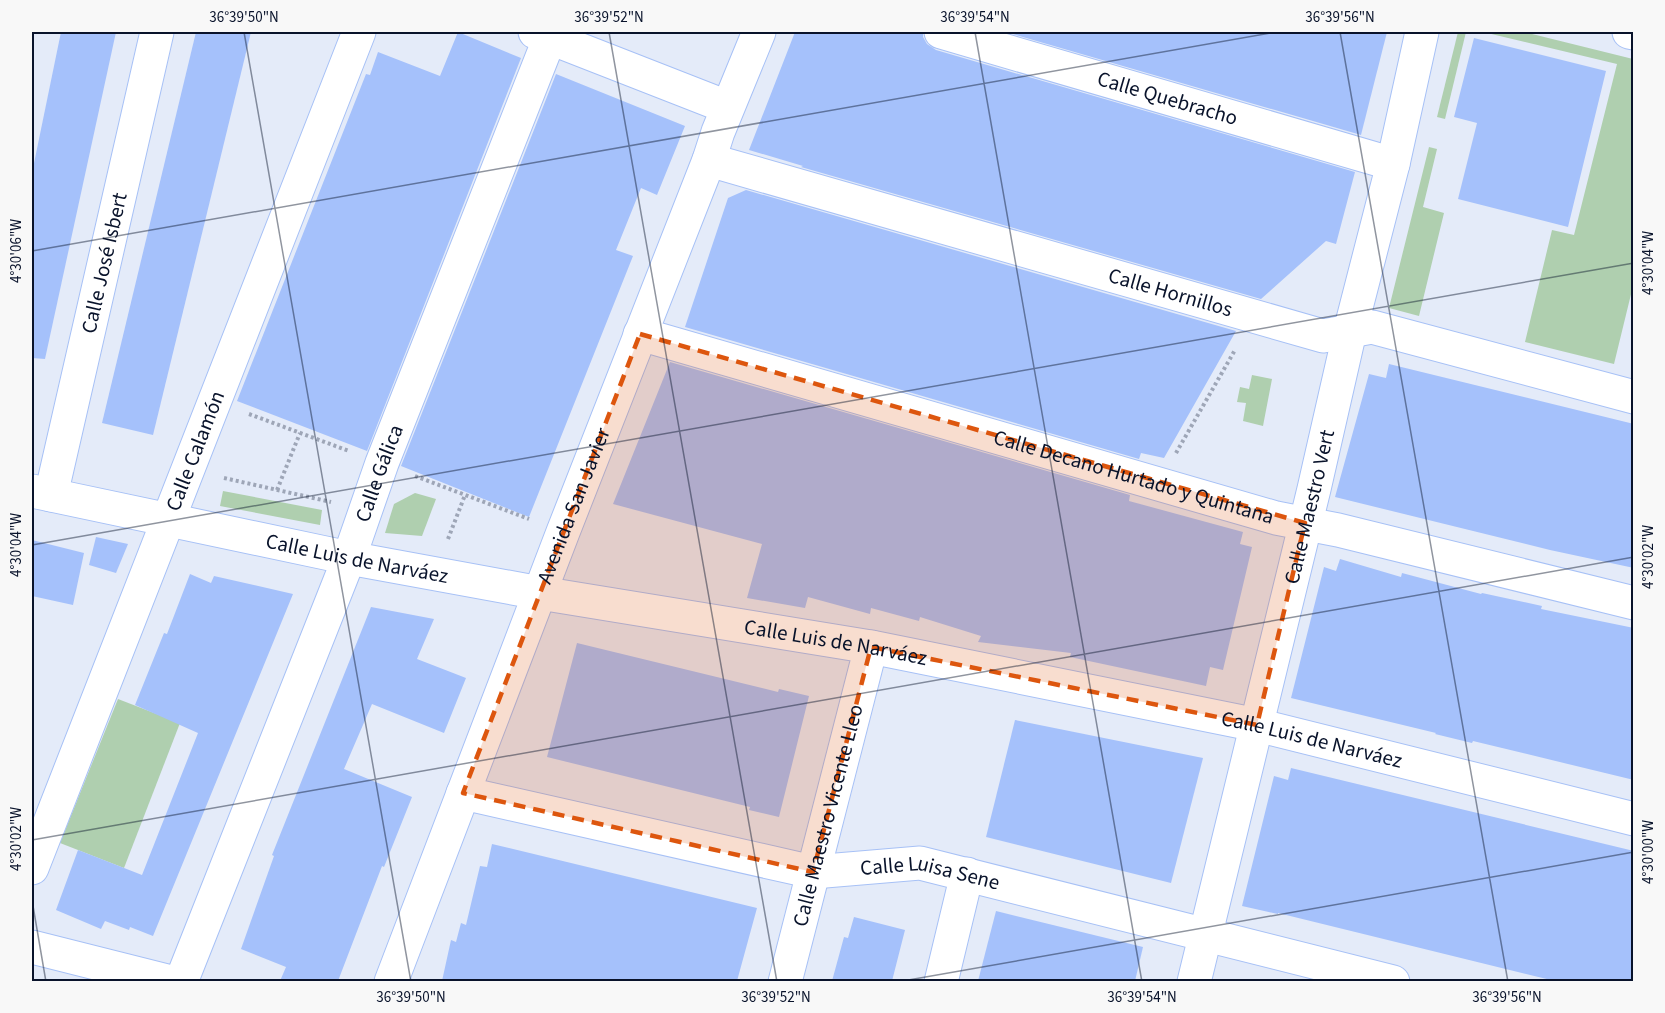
<svg xmlns="http://www.w3.org/2000/svg" width="1665" height="1013" font-family="'Source Sans 3',sans-serif">
	<style>
		.green { fill: #afcfaf }
		.building { fill: #a5c1fb }
		.lines { fill: none; stroke-linecap: round; stroke-linejoin: round }
		.street-casing { stroke: #a7c1f6; stroke-width: 35 }
		.path { stroke: #9ea6b7; stroke-width: 4; stroke-dasharray: 3 3; stroke-linecap: butt }
		.street { stroke: #fff; stroke-width: 33 }
		.marked { fill: #dd560e; fill-opacity: 0.2; stroke: #dd560e; stroke-width: 4.5; stroke-dasharray: 12 8; stroke-linejoin: round }
		.ticks { fill: none; stroke: #09132b; stroke-width: 1.5; stroke-opacity: 0.45 }
		.labels { text-anchor: middle; dominant-baseline: central; stroke-width: 5; stroke-linejoin: round; paint-order: stroke }
		.street-label { font-size: 21px; fill: #09132b; stroke: #f8f8f8 }
		.neatline { fill: none; stroke: #09132b; stroke-width: 2 }
		.ticks-label { font-size: 15px; text-anchor: middle; fill: #09132b }
	</style>
	<rect width="100%" height="100%" fill="#e4ebf9"/>
	<!-- green -->
	<g class="green">
		<path d="M1458 32H1466L1445 119 1437 117Z"/>
		<path d="M1483 32H1524L1633 59V286L1614 364 1525 342 1552 230 1574 235 1617 64Z"/>
		<path d="M1429 147 1437 149 1423 207 1444 213 1419 316 1389 308Z"/>
		<path d="M1252 375 1272 379 1263 426 1243 421 1246 403 1237 402 1240 387 1249 389Z"/>
		<path d="M223 491 322 510 320 525 220 506Z"/>
		<path d="M415 493 436 499 422 536 385 533 394 504Z"/>
		<path d="M118 699 180 723 124 868 60 843Z"/>
	</g>
	<!-- building -->
	<g class="building">
		<path d="M61 32H116L45 359 32 358V173Z"/>
		<path d="M196 32H251L153 435 102 423Z"/>
		<path d="M458 32 521 58 367 451 237 401 366 74 370 75 378 52 440 76Z"/>
		<path d="M795 32H923V37L927 44 936 50 1355 172 1336 244 1326 241 1261 299 801 167 803 166 749 150Z"/>
		<path d="M1006 32H1387L1361 135Z"/>
		<path d="M1474 38 1606 71 1568 227 1458 199 1477 123 1454 117Z"/>
		<path d="M556 74 685 126 657 195 641 188 616 250 633 256 529 517 401 466Z"/>
		<path d="M746 190 1236 331 1164 458 1141 453 1139 459 685 327 728 198Z"/>
		<path d="M670 362 1130 495 1129 501 1243 532 1240 544 1252 547 1223 670 1210 667 1206 686 1070 657 1071 653 978 642 981 636 920 617 919 621 871 608 870 614 808 597 805 608 747 598 762 544 613 504Z"/>
		<path d="M1389 364 1634 424V568L1550 550 1335 497 1369 374 1386 378Z"/>
		<path d="M96 537 128 544 116 573 89 565Z"/>
		<path d="M32 540 84 553 73 605 32 596Z"/>
		<path d="M1340 559 1401 577 1402 573 1481 594 1482 593 1542 606 1541 609 1634 628V780L1473 741 1472 743 1435 734 1436 733 1291 698 1324 567 1336 571Z"/>
		<path d="M190 574 211 583 214 576 293 594 153 936 130 927 129 930 105 921 101 929 56 910 78 850 142 875 155 842 198 733 135 705 164 633 167 634Z"/>
		<path d="M371 607 434 619 417 659 466 678 444 733 372 704 344 769 412 797 384 867 382 866 338 981H280L286 967 241 949 274 856 272 855Z"/>
		<path d="M577 643 778 692 779 689 809 696 779 817 749 810 750 807 547 757Z"/>
		<path d="M1015 720 1203 758 1171 883 986 837Z"/>
		<path d="M1291 768 1634 851V981H1555L1278 913V914L1242 906 1274 776 1288 780Z"/>
		<path d="M492 844 757 908 737 981H442L451 940 456 942 461 923 466 925 480 866 487 867Z"/>
		<path d="M996 911 1143 947 1135 981H978Z"/>
		<path d="M854 917 905 930 892 981H832L844 937 848 938Z"/>
	</g>
	<g class="lines">
		<defs>
			<g id="street">
				<path d="M535 32 727 107"/>
				<path id="s1" d="M941 32 1393 164"/>
				<path d="M1629 32 1634 33"/>
				<path id="s2" d="M709 160 1323 336 1372 327 1634 397"/>
				<path id="s3" d="M640 334 1276 518 1338 530 1634 603"/>
				<path id="s4" d="M32 491 349 558 540 593 871 647 1257 725 1634 819"/>
				<path id="s5" d="M51 495 157 32"/>
				<path id="s6" d="M463 793 813 872 920 863 1393 982"/>
				<path id="s7" d="M32 868 359 32"/>
				<path d="M32 947 171 982"/>
				<path id="s8" d="M181 982 349 558 382 463 552 32"/>
				<path id="s9" d="M391 982 563 532 709 160 718 132 759 32"/>
				<path id="s10" d="M785 982 871 647"/>
				<path d="M941 982 967 874"/>
				<path id="s11" d="M1194 982 1314 489 1350 331 1393 164 1422 32"/>
			</g>
		</defs>
		<!-- street casing -->
		<use href="#street" class="street-casing"/>
		<!-- path -->
		<g class="path">
			<path d="M249 414 349 451"/>
			<path d="M1176 453 1235 350"/>
			<path d="M415 476 529 519"/>
			<path d="M224 478 331 502"/>
			<path d="M277 490 300 433"/>
			<path d="M448 539 465 495"/>
		</g>
		<!-- street -->
		<use href="#street" class="street"/>
	</g>
	<!-- marked area -->
	<path class="marked" d="M640 334 1305 523 1257 725 871 647 813 872 463 793Z"/>
	<!-- ticks -->
	<path class="ticks" d="M244 32 411 982M609 32 777 982M975 32 1142 982M1340 32 1508 982M32 251 1276 32M32 545 1634 263M32 840 1634 557M32 900 46 982M897 982 1634 852"/>
	<g class="labels">
		<!-- street labels -->
		<g class="street-label">
			<text stroke="none"><textPath href="#s1" startOffset="236">Calle Quebracho</textPath></text>
			<text stroke="none"><textPath href="#s5" startOffset="238">Calle José Isbert</textPath></text>
			<text stroke="none"><textPath href="#s2" startOffset="480">Calle Hornillos</textPath></text>
			<text stroke="none"><textPath href="#s7" startOffset="448">Calle Calamón</textPath></text>
			<text stroke="none"><textPath href="#s8" startOffset="546">Calle Gálica</textPath></text>
			<text stroke="none"><textPath href="#s3" startOffset="514">Calle Decano Hurtado y Quintana</textPath></text>
			<text stroke="none"><textPath href="#s9" startOffset="510">Avenida San Javier</textPath></text>
			<text stroke="none"><textPath href="#s11" startOffset="489">Calle Maestro Vert</textPath></text>
			<text stroke="none"><textPath href="#s4" startOffset="332">Calle Luis de Narváez</textPath></text>
			<text stroke="none"><textPath href="#s4" startOffset="818">Calle Luis de Narváez</textPath></text>
			<text stroke="none"><textPath href="#s4" startOffset="1304">Calle Luis de Narváez</textPath></text>
			<text stroke="none"><textPath href="#s10" startOffset="172">Calle Maestro Vicente Lleo</textPath></text>
			<text stroke="none"><textPath href="#s6" startOffset="477">Calle Luisa Sene</textPath></text>
		</g>
	</g>
	<!-- border -->
	<rect width="1665" height="1013" fill="none" stroke="#f8f8f8" stroke-width="66"/>
	<rect x="33" y="33" width="1599" height="947" class="neatline"/>
	<g class="ticks-label">
		<text x="244" y="22">36°39'50"N</text>
		<text x="609" y="22">36°39'52"N</text>
		<text x="975" y="22">36°39'54"N</text>
		<text x="1340" y="22">36°39'56"N</text>
		<text transform="translate(16 251) rotate(-90)" y="5">4°30'06"W</text>
		<text transform="translate(1648 263) rotate(-90)" y="5">4°30'04"W</text>
		<text transform="translate(16 545) rotate(-90)" y="5">4°30'04"W</text>
		<text transform="translate(1648 557) rotate(-90)" y="5">4°30'02"W</text>
		<text transform="translate(16 839) rotate(-90)" y="5">4°30'02"W</text>
		<text transform="translate(1648 852) rotate(-90)" y="5">4°30'00"W</text>
		<text x="411" y="1002">36°39'50"N</text>
		<text x="776" y="1002">36°39'52"N</text>
		<text x="1142" y="1002">36°39'54"N</text>
		<text x="1507" y="1002">36°39'56"N</text>
	</g>
</svg>
